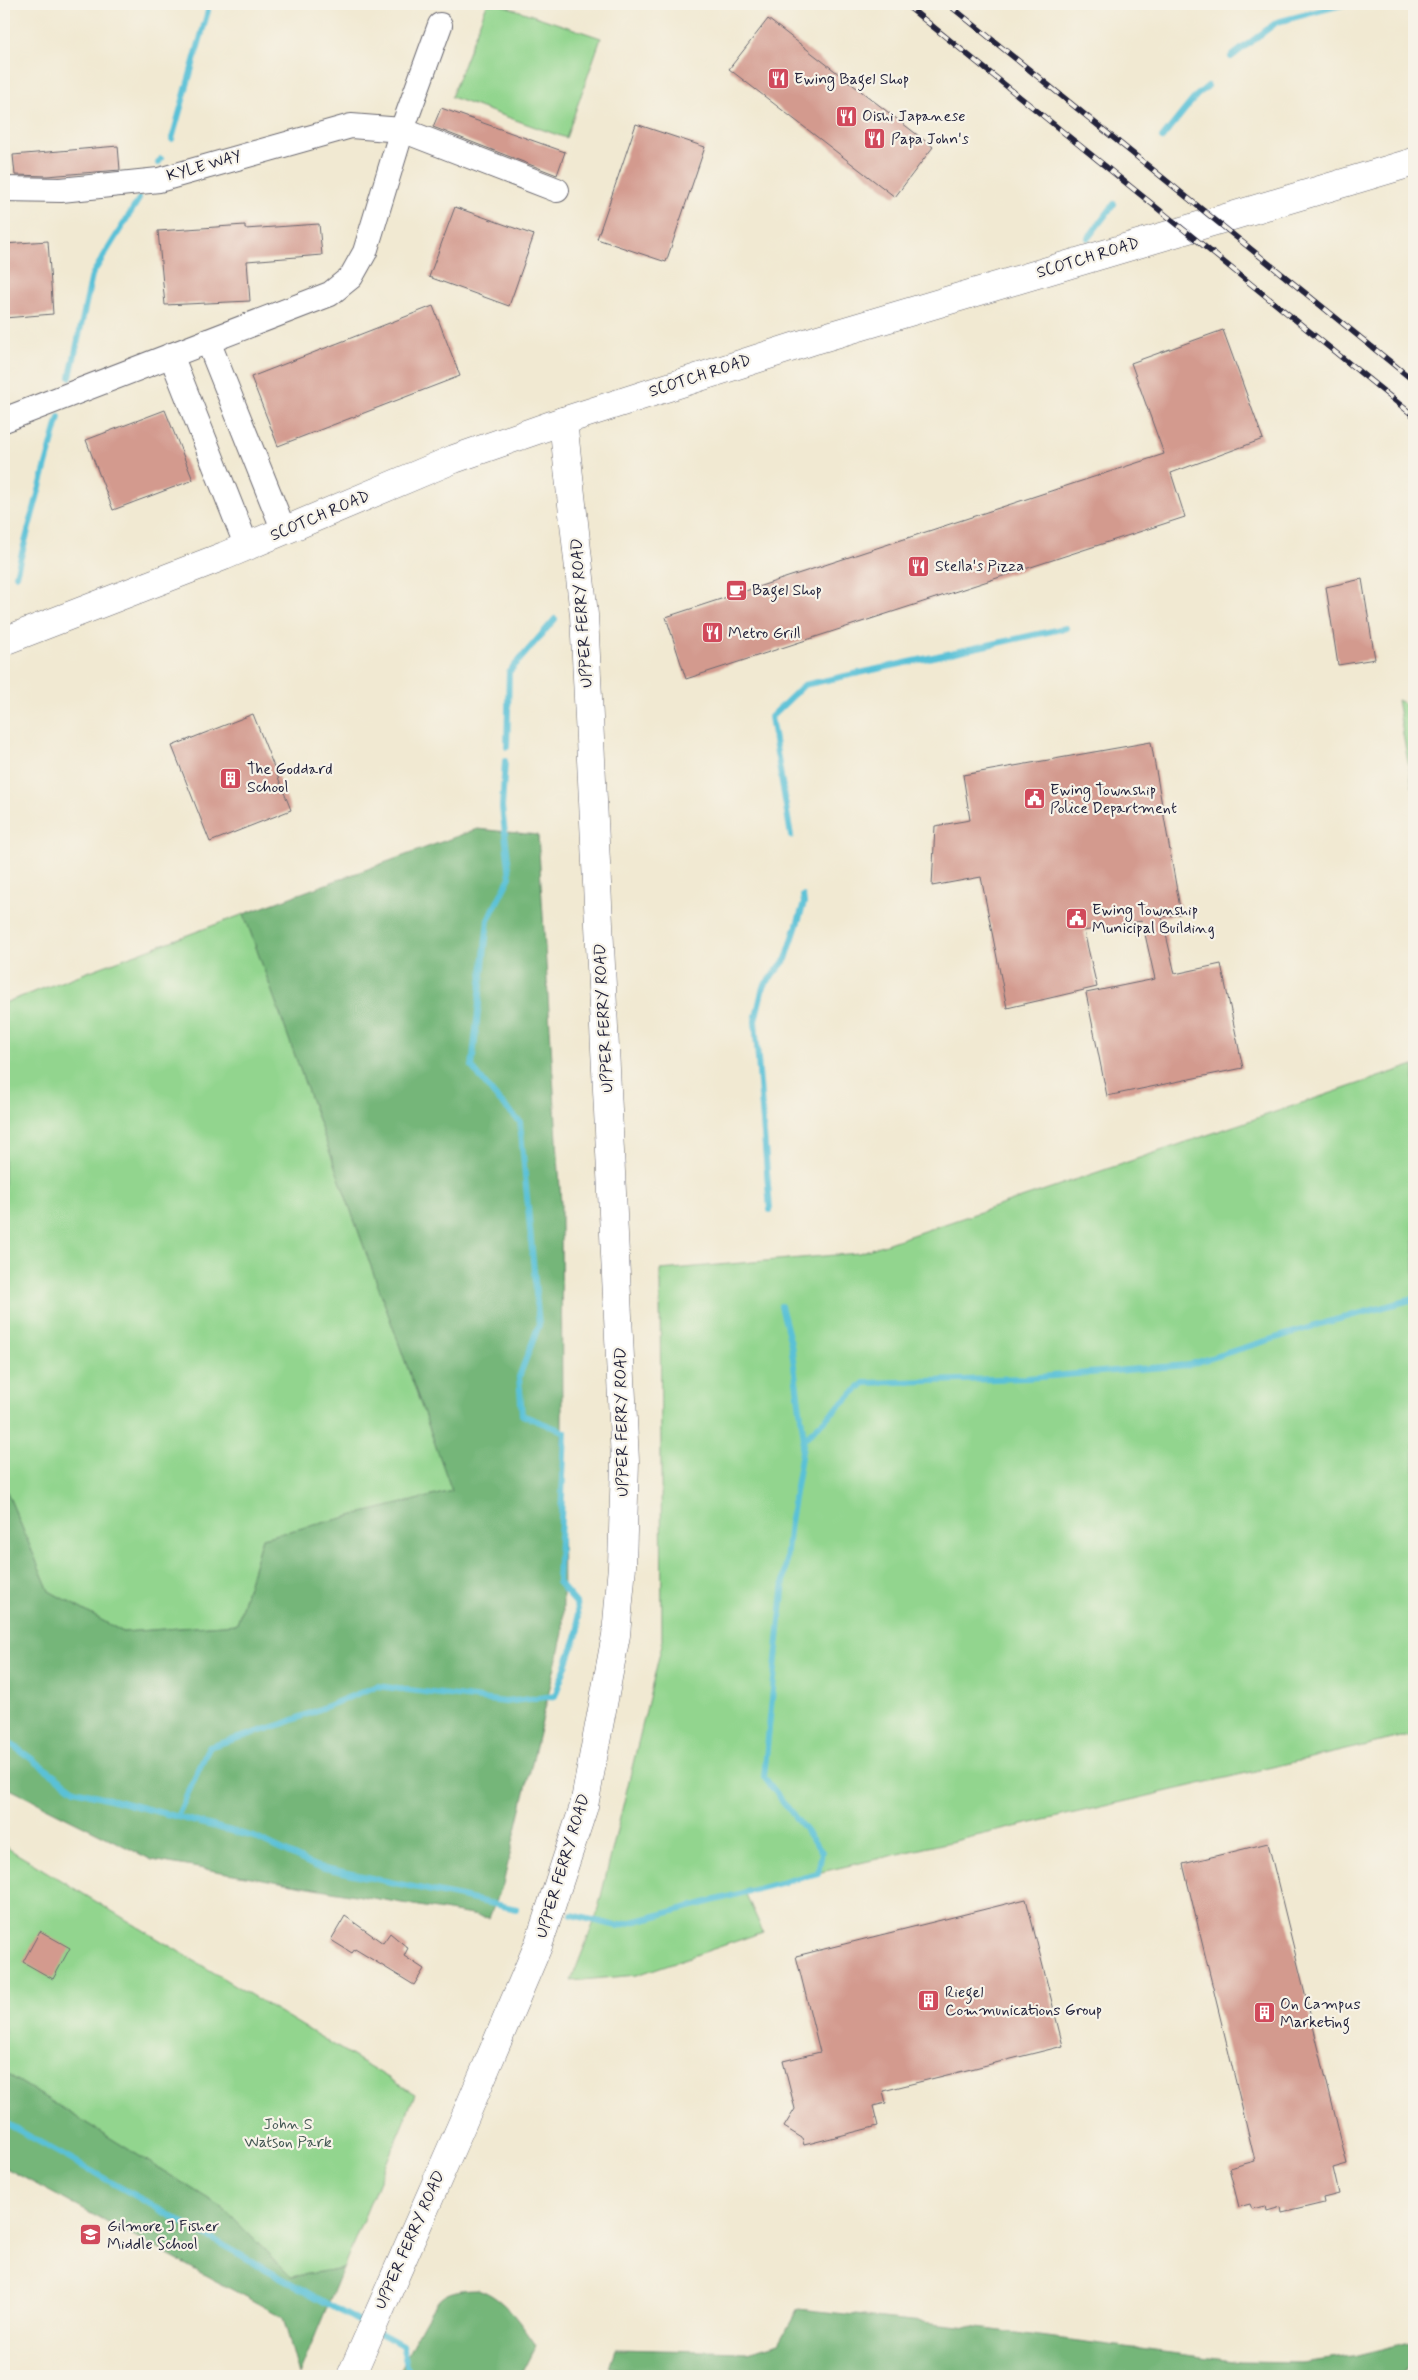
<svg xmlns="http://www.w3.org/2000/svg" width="1418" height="2380" font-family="Mynerve,sans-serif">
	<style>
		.green { fill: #92d58e; stroke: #5a7c64 }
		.forest { fill: #75b679; stroke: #4c6c5a }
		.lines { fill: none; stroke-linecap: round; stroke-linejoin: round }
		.stream { stroke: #5ac1d7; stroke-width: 6 }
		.building { fill: #d39a8e }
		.street-casing { stroke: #6a6870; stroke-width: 26 }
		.secondary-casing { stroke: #6a6870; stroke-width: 29 }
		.street { stroke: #fff; stroke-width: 24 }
		.secondary { stroke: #fff; stroke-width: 28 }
		.rail-casing { stroke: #22223b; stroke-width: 5.5 }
		.rail { stroke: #f7f3e8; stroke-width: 4; stroke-dasharray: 11; stroke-linecap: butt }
		.labels { text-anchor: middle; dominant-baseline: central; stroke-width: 4.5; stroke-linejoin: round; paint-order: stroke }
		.poi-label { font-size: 16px; fill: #22223b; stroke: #f7f3e8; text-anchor: start }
		.street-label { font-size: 16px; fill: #22223b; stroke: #f7f3e8 }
		.park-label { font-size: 16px; fill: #445854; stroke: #f7f3e8 }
	</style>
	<rect width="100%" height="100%" fill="#f7f3e8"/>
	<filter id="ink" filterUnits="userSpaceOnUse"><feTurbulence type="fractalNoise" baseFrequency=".02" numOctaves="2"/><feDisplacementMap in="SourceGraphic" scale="10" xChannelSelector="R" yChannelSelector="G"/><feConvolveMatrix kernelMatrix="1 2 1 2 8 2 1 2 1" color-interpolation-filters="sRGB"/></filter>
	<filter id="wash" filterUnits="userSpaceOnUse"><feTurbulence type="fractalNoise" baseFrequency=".0096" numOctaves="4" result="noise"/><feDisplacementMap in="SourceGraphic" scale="20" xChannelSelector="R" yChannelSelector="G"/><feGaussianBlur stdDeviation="1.12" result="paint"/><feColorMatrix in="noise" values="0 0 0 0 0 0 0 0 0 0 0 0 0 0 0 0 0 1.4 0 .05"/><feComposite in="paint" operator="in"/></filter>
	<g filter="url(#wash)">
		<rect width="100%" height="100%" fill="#f1e9d2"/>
		<!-- green -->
		<g class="green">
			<path d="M487 4H499L601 38 566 138 451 97Z"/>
			<path d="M1397 700 1414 708V797Z"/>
			<path d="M244 914 452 1491 262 1538 237 1624 123 1632 49 1591 4 1485V1003Z"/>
			<path d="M1414 1065V1734L744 1890 763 1932 637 1975 571 1981 596 1917 662 1644 660 1270 859 1253Z"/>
			<path d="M4 1846 415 2094 343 2268 291 2277 223 2208 4 2072Z"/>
		</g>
		<!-- forest -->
		<g class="forest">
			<path d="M477 829 538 835 561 1204 563 1633 503 1884 489 1918 152 1860 4 1786V1485L49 1591 123 1632 237 1624 262 1538 452 1491 244 914Z"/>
			<path d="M4 2072 223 2208 291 2277 343 2268 299 2375 283 2317 4 2167Z"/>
			<path d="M478 2289C505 2298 520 2323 536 2345L520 2376H398C403 2363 431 2305 441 2298 450 2290 467 2289 478 2289Z"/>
			<path d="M798 2309 970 2327 1241 2362 1301 2363 1353 2356 1414 2341V2361L1399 2376H662L609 2367 615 2349 747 2352 779 2343Z"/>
		</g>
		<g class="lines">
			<!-- stream -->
			<g class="stream">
				<path d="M1231 57 1277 22 1345 4"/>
				<path d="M1162 138 1196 96 1208 86"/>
				<path d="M172 139 208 11 207 4"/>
				<path d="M158 163 161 159"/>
				<path d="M1088 238 1114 204"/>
				<path d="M70 377 92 275 139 199"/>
				<path d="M16 575 59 417"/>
				<path d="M507 747 509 672 555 619"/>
				<path d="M791 836 771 717 804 685 1066 628"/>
				<path d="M770 1210 755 1021 763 987 786 959 804 903 803 896"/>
				<path d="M781 1306 791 1344 804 1439"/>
				<path d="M4 1739 75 1790 254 1837 315 1866 517 1909"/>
				<path d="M177 1817 209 1747 283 1724 377 1686 505 1702 555 1696 579 1629 576 1603 558 1582 565 1432 522 1415 519 1377 539 1325 520 1122 494 1095 472 1067 488 920 510 877 502 807 505 761"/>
				<path d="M572 1915 617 1926 818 1873 822 1852 764 1777 790 1522 804 1439 864 1383 1027 1378 1188 1365 1324 1323 1414 1299"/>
				<path d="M4 2122 367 2326"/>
				<path d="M378 2332 402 2345 410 2376"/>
			</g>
		</g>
		<g id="blocks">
			<!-- building -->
			<g class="building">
				<path d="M768 19 933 147 895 197 729 69Z"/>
				<path d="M441 108 565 152 557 175 433 127Z"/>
				<path d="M636 124 705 147 666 262 597 239Z"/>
				<path d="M118 146 120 170 47 176 15 175 13 155Z"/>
				<path d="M455 207 534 235 509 306 429 277Z"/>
				<path d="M319 224 322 255 247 261 250 301 165 305 158 231 245 225V229Z"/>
				<path d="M48 241 53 314 4 318V244Z"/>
				<path d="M433 306 460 376 278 446 251 377Z"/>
				<path d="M1223 330 1263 439 1171 473 1185 517 686 679 666 617 1164 454 1131 363Z"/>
				<path d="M165 410 193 480 113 510 86 440Z"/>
				<path d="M1362 579 1375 659 1338 665 1326 587Z"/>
				<path d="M253 714 291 810 210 842 172 746Z"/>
				<path d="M1151 742 1181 914 1162 917 1175 974 1221 964 1243 1068 1107 1096 1086 993 1155 979 1142 921 1084 931 1097 987 1007 1008 981 877 932 886 935 826 970 820 963 775Z"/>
				<path d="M1268 1843 1347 2164 1333 2168 1339 2194 1323 2198 1324 2203 1282 2213 1281 2207 1267 2211 1266 2206 1252 2209 1250 2204 1239 2207 1229 2168 1255 2161 1183 1864Z"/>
				<path d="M1026 1899 1063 2046 883 2091 886 2103 873 2106 878 2126 804 2145 802 2138 784 2127 795 2109 783 2061 820 2052 796 1956Z"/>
				<path d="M345 1916 383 1943 390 1933 408 1948 404 1956 424 1969 414 1985 355 1949 352 1953 331 1940Z"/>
				<path d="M40 1931 70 1948 53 1979 23 1962Z"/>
			</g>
		</g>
	</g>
	<g filter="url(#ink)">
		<use href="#blocks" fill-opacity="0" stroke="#6a6870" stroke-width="1"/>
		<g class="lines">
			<defs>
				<g id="street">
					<path d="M4 189 61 190 159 180 351 126 402 130 557 190"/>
					<path d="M208 341 284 531"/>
					<path d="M171 355 247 547"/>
					<path d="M4 420 330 294 351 277 365 252 402 130 440 25"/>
				</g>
				<g id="secondary">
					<path d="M4 641 224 556 454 459 563 421 815 340 1414 162"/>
					<path d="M351 2376 462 2124 538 1946 584 1806 616 1635 622 1566 625 1461 584 615 563 421"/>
				</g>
			</defs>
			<!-- street casing -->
			<use href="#street" class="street-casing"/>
			<!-- secondary casing -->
			<use href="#secondary" class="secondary-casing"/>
			<!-- street -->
			<use href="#street" class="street"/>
			<!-- secondary -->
			<use href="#secondary" class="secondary"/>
			<defs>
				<g id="rail">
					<path d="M905 4 1414 416"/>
					<path d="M948 4 1414 381"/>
				</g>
			</defs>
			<!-- rail casing -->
			<use href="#rail" class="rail-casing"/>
			<!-- rail -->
			<use href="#rail" class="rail"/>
		</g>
	</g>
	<!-- icons -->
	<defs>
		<symbol id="restaurant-square" viewBox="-11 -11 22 22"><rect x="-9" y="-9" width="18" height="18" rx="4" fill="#d1495b" stroke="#f7f3e8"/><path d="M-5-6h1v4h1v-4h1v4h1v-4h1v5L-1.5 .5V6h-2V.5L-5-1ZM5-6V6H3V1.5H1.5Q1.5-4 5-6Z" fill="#fff"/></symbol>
		<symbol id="cafe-square" viewBox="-11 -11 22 22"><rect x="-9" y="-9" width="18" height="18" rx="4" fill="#d1495b" stroke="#f7f3e8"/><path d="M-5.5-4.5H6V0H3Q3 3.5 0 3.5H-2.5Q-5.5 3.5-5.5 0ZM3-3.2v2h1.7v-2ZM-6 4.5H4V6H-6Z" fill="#fff"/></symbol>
		<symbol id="building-square" viewBox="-11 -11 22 22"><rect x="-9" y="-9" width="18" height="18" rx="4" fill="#d1495b" stroke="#f7f3e8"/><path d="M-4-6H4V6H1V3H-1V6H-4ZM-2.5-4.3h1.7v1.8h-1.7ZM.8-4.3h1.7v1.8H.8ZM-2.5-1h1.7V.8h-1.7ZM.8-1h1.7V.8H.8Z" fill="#fff"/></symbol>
		<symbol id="civic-square" viewBox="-11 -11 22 22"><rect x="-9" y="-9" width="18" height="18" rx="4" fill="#d1495b" stroke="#f7f3e8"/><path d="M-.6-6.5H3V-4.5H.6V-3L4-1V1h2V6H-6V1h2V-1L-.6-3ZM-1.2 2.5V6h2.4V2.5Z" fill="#fff"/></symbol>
		<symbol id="school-square" viewBox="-11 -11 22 22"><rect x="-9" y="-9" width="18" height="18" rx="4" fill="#d1495b" stroke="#f7f3e8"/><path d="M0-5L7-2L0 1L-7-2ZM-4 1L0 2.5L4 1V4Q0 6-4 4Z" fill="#fff"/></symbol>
	</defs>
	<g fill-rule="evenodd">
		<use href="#restaurant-square" x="766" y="66" width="25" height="25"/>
		<use href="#restaurant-square" x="834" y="104" width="25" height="25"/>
		<use href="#restaurant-square" x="862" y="126" width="25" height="25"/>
		<use href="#restaurant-square" x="906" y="554" width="25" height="25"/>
		<use href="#cafe-square" x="724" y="578" width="25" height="25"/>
		<use href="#restaurant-square" x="700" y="620" width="25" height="25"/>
		<use href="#building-square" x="218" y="766" width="25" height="25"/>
		<use href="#civic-square" x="1022" y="786" width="25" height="25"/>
		<use href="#civic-square" x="1064" y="906" width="25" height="25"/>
		<use href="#building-square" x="916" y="1988" width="25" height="25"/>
		<use href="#building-square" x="1252" y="2000" width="25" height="25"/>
		<use href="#school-square" x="78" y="2222" width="25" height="25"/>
	</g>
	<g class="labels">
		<!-- poi labels -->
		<g class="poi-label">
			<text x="794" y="79">Ewing Bagel Shop</text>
			<text x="862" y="116">Oishi Japanese</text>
			<text x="891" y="139">Papa John's</text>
			<text x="935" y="566">Stella's Pizza</text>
			<text x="752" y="590">Bagel Shop</text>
			<text x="728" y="633">Metro Grill</text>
			<text x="247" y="769">The Goddard<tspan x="247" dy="18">School</tspan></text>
			<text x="1050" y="790">Ewing Township<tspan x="1050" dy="18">Police Department</tspan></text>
			<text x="1092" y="910">Ewing Township<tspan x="1092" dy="18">Municipal Building</tspan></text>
			<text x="945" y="1992">Riegel<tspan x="945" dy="18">Communications Group</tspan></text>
			<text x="1280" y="2004">On Campus<tspan x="1280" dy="18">Marketing</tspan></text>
			<text x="107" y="2226">Gilmore J Fisher<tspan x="107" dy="18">Middle School</tspan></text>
		</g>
		<!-- street labels -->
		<g class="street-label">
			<text transform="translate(204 166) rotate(-16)">KYLE WAY</text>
			<text transform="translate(1088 258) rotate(-17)">SCOTCH ROAD</text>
			<text transform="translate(700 376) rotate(-18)">SCOTCH ROAD</text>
			<text transform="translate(320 516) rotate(-23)">SCOTCH ROAD</text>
			<text transform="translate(582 613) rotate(-94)">UPPER FERRY ROAD</text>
			<text transform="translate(604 1018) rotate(-93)">UPPER FERRY ROAD</text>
			<text transform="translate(622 1422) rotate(-91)">UPPER FERRY ROAD</text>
			<text transform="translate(563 1866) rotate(-73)">UPPER FERRY ROAD</text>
			<text transform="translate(410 2240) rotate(-66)">UPPER FERRY ROAD</text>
		</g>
		<!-- park labels -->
		<g class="park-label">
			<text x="288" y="2124">John S<tspan x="288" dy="18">Watson Park</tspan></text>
		</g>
	</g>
	<!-- margin -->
	<rect width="1418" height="2380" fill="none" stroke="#f7f3e8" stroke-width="20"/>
</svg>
